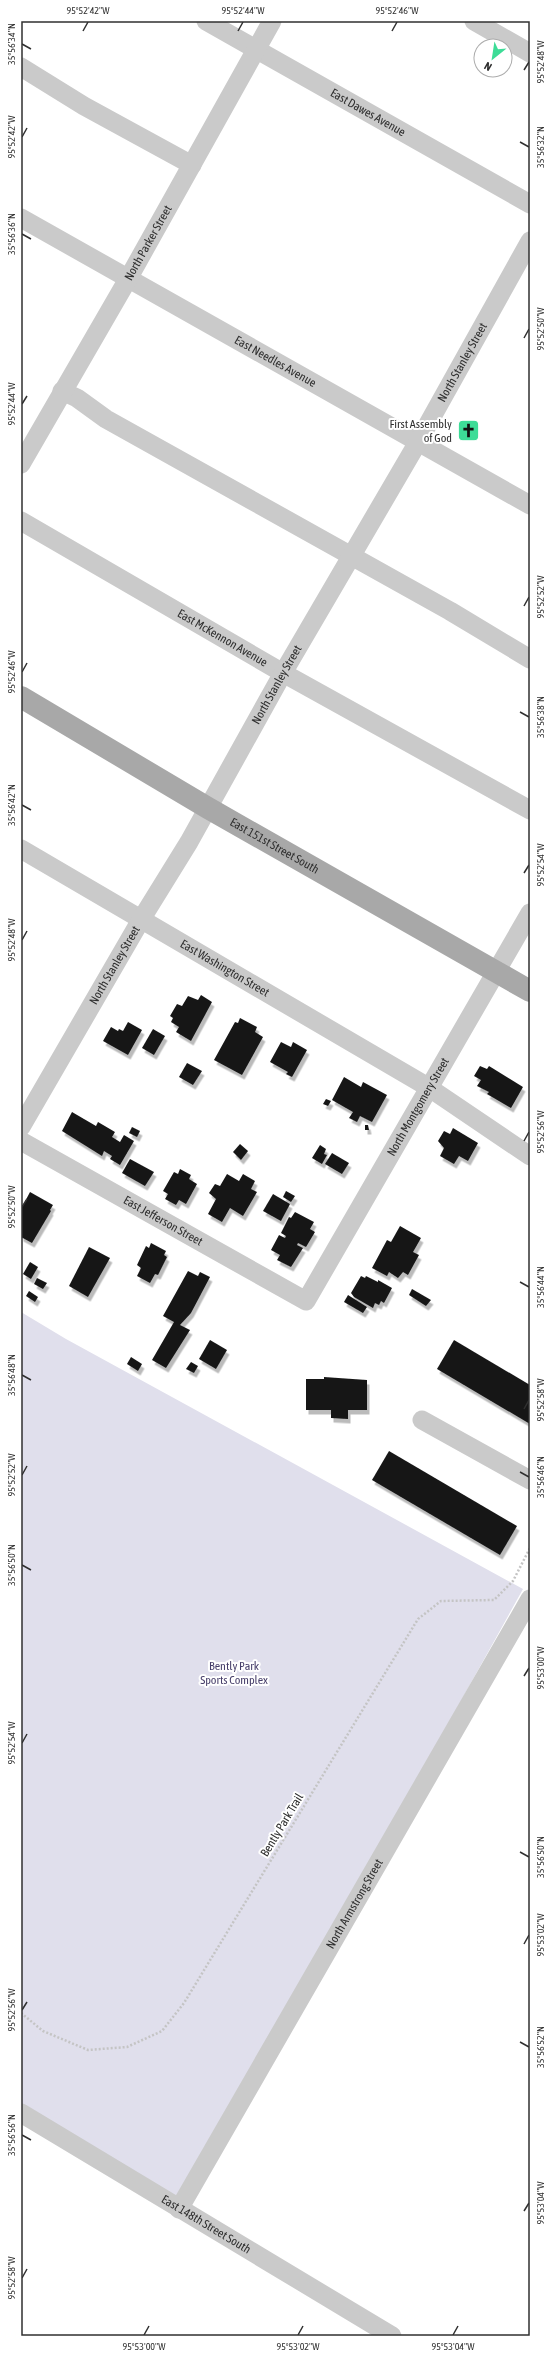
<svg xmlns="http://www.w3.org/2000/svg" width="551" height="2357" font-family="'Asap Condensed',sans-serif">
	<style>
		.green { fill: #e0dfec }
		.building { fill: #171717; filter: url(#shadow) }
		.lines { fill: none; stroke-linecap: round; stroke-linejoin: round }
		.path { stroke: #c4c4c4; stroke-width: 2.5; stroke-dasharray: 2 2; stroke-linecap: butt }
		.minor { stroke: #cacaca; stroke-width: 19 }
		.major { stroke: #a8a8a8; stroke-width: 22 }
		.ticks { fill: none; stroke: #303030; stroke-width: 1.5 }
		.labels { text-anchor: middle; dominant-baseline: central; stroke-width: 4; stroke-linejoin: round; paint-order: stroke }
		.street-label { font-size: 12px; fill: #303030; stroke: #fff }
		.poi-label { font-size: 12px; fill: #303030; stroke: #fff; text-anchor: end }
		.park-label { font-size: 12px; fill: #473f6a; stroke: #fff }
		.neatline { fill: none; stroke: #303030; stroke-width: 1.5 }
		.ticks-label { font-size: 10px; text-anchor: middle; fill: #303030 }
	</style>
	<defs>
		<filter id="shadow"><feDropShadow dx="2.5" dy="4.5" stdDeviation="0" flood-color="#0004"/></filter>
	</defs>
	<rect width="100%" height="100%" fill="#fff"/>
	<!-- green -->
	<path class="green" d="M21 1312 66 1339 523 1589 179 2209 21 2113Z"/>
	<!-- building -->
	<g class="building">
		<path d="M201 995 212 1002 191 1041 176 1032 179 1027 171 1022 173 1018 170 1016 177 1004 182 1006 188 996 198 1000Z"/>
		<path d="M240 1018 257 1027 255 1032 263 1037 242 1075 214 1060 235 1022 238 1023Z"/>
		<path d="M128 1022 142 1030 128 1055 103 1041 111 1027 118 1031 119 1029 123 1031Z"/>
		<path d="M153 1029 165 1036 154 1055 142 1048Z"/>
		<path d="M281 1042 291 1047 293 1042 307 1050 292 1077 286 1074 288 1072 270 1062Z"/>
		<path d="M187 1063 202 1071 193 1085 179 1077Z"/>
		<path d="M480 1066 487 1069 489 1066 523 1087 511 1108 487 1094 489 1092 477 1086 481 1080 474 1076Z"/>
		<path d="M344 1077 361 1087 363 1082 387 1095 372 1122 360 1116 357 1122 349 1118 353 1112 332 1100Z"/>
		<path d="M326 1099 331 1101 328 1106 323 1104Z"/>
		<path d="M72 1112 96 1126 98 1122 115 1132 112 1137 120 1142 124 1135 134 1141 120 1165 110 1159 112 1156 104 1151 102 1156 62 1131Z"/>
		<path d="M365 1125H368L369 1130H365Z"/>
		<path d="M132 1127 140 1131 137 1137 129 1133Z"/>
		<path d="M453 1128 478 1143 468 1161 459 1156 454 1164 440 1156 444 1148 438 1141 444 1131 450 1134Z"/>
		<path d="M240 1144 248 1151 241 1160 233 1152Z"/>
		<path d="M320 1145 326 1149 324 1154 327 1155 322 1164 312 1158Z"/>
		<path d="M332 1153 349 1163 342 1174 325 1164Z"/>
		<path d="M130 1159 154 1172 145 1186 122 1173Z"/>
		<path d="M180 1169 191 1175 189 1179 197 1184 186 1204 179 1200 176 1205 165 1199 168 1194 163 1191 174 1172 178 1174Z"/>
		<path d="M227 1174 239 1181 243 1174 255 1181 251 1189 257 1192 243 1216 230 1208 222 1222 208 1214 216 1199 209 1193 215 1184 220 1186Z"/>
		<path d="M286 1191 295 1196 291 1202 283 1197Z"/>
		<path d="M30 1192 53 1205 50 1210 51 1211 32 1243 21 1237V1209Z"/>
		<path d="M273 1194 290 1204 281 1221 263 1211Z"/>
		<path d="M295 1212 314 1222 310 1229 315 1232 306 1247 298 1243 297 1245 303 1248 291 1267 277 1260 280 1255 271 1250 279 1235 285 1238 286 1236 281 1233 289 1217 291 1218Z"/>
		<path d="M400 1226 421 1238 413 1252 419 1255 408 1275 403 1272 398 1278 389 1272 387 1276 372 1268 387 1240 391 1242Z"/>
		<path d="M151 1243 166 1251 164 1255 167 1257 158 1275 155 1274 150 1283 137 1276 141 1268 137 1265 146 1246 149 1248Z"/>
		<path d="M89 1247 110 1258 88 1297 69 1286Z"/>
		<path d="M30 1262 38 1267 31 1279 23 1274Z"/>
		<path d="M188 1271 198 1276 200 1272 210 1277 191 1313 180 1325 190 1330 166 1368 152 1360 174 1322 163 1316Z"/>
		<path d="M361 1276 365 1278 366 1276 378 1282V1280L392 1288 384 1303 381 1301 379 1305 375 1303 373 1308 354 1297 351 1293Z"/>
		<path d="M37 1278 47 1283 43 1289 34 1284Z"/>
		<path d="M412 1289 431 1300 426 1306 409 1295Z"/>
		<path d="M29 1291 38 1297 35 1302 26 1296Z"/>
		<path d="M348 1295 367 1307 363 1313 344 1302Z"/>
		<path d="M210 1340 227 1350 216 1369 199 1359Z"/>
		<path d="M454 1340 530 1385V1424L437 1369Z"/>
		<path d="M131 1357 142 1364 138 1371 127 1364Z"/>
		<path d="M191 1362 198 1366 194 1373 186 1369Z"/>
		<path d="M324 1377 367 1380V1410H348V1419L331 1418V1410H306V1379H324Z"/>
		<path d="M389 1451 517 1526 500 1555 372 1480Z"/>
	</g>
	<g class="lines">
		<!-- path -->
		<path class="path" d="M21 2013 43 2031 88 2050 127 2047 162 2031 184 2003 418 1619 441 1601 494 1600 513 1581 530 1548"/>
		<!-- minor -->
		<g class="minor">
			<path id="s1" d="M206 21 530 204"/>
			<path d="M474 21 530 53"/>
			<path d="M21 67 84 106 192 165"/>
			<path id="s2" d="M21 218 530 505"/>
			<path d="M62 391 77 398 106 419 450 611 530 659"/>
			<path id="s3" d="M21 464 128 279 272 21"/>
			<path id="s4" d="M21 521 283 673 530 810"/>
			<path id="s5" d="M21 849 428 1087 530 1156"/>
			<path id="s6" d="M21 1127 142 918 189 842 283 673 418 442 530 241"/>
			<path id="s7" d="M21 1141 306 1301 530 913"/>
			<path d="M422 1420 530 1480"/>
			<path id="s8" d="M21 2113 392 2336"/>
			<path id="s9" d="M179 2209 530 1599"/>
		</g>
		<!-- major -->
		<path class="major" id="s10" d="M21 697 208 808 530 991"/>
	</g>
	<!-- ticks -->
	<path class="ticks" d="M83 31 88 22M238 31 243 22M392 31 397 22M22 44 31 49M524 70 529 62M22 137 27 128M520 142 529 147M22 234 31 239M524 338 529 329M22 404 27 396M524 606 529 597M22 672 27 663M520 712 529 717M22 805 31 810M524 873 529 865M22 940 27 931M524 1141 529 1132M22 1207 27 1199M520 1282 529 1287M22 1375 31 1380M524 1409 529 1400M520 1472 529 1477M22 1475 27 1466M22 1565 31 1570M524 1676 529 1668M22 1743 27 1734M520 1852 529 1857M524 1944 529 1935M22 2010 27 2002M520 2042 529 2047M22 2135 31 2140M524 2211 529 2203M22 2278 27 2269M144 2335 149 2326M298 2335 303 2326M453 2335 458 2326"/>
	<!-- icons -->
	<defs>
		<symbol id="church-square" viewBox="-11 -11 22 22"><rect x="-9" y="-9" width="18" height="18" rx="4" fill="#3ddc97" stroke="#fff"/><path d="M-1.2-6h2.4v3.5h3.3v2.4h-3.3V6h-2.4V-.1h-3.3v-2.4h3.3Z" fill="#111"/></symbol>
	</defs>
	<g fill-rule="evenodd">
		<use href="#church-square" x="456" y="418" width="25" height="25"/>
	</g>
	<g class="labels">
		<!-- street labels -->
		<g class="street-label">
			<text stroke="none"><textPath href="#s1" startOffset="186">East Dawes Avenue</textPath></text>
			<text stroke="none"><textPath href="#s3" startOffset="255">North Parker Street</textPath></text>
			<text stroke="none"><textPath href="#s2" startOffset="292">East Needles Avenue</textPath></text>
			<text stroke="none"><textPath href="#s6" startOffset="883">North Stanley Street</textPath></text>
			<text stroke="none"><textPath href="#s4" startOffset="233">East McKennon Avenue</textPath></text>
			<text stroke="none"><textPath href="#s6" startOffset="511">North Stanley Street</textPath></text>
			<text stroke="none"><textPath href="#s10" startOffset="294">East 151st Street South</textPath></text>
			<text stroke="none"><textPath href="#s6" startOffset="187">North Stanley Street</textPath></text>
			<text stroke="none"><textPath href="#s5" startOffset="236">East Washington Street</textPath></text>
			<text stroke="none"><textPath href="#s7" startOffset="551">North Montgomery Street</textPath></text>
			<text stroke="none"><textPath href="#s7" startOffset="163">East Jefferson Street</textPath></text>
			<text transform="translate(282 1825) rotate(-59)">Bently Park Trail</text>
			<text stroke="none"><textPath href="#s9" startOffset="352">North Armstrong Street</textPath></text>
			<text stroke="none"><textPath href="#s8" startOffset="216">East 148th Street South</textPath></text>
		</g>
		<!-- poi labels -->
		<g class="poi-label">
			<text x="452" y="424">First Assembly<tspan x="452" dy="14">of God</tspan></text>
		</g>
		<!-- park labels -->
		<g class="park-label">
			<text x="234" y="1666">Bently Park<tspan x="234" dy="14">Sports Complex</tspan></text>
		</g>
	</g>
	<!-- border -->
	<rect width="551" height="2357" fill="none" stroke="#ffffff" stroke-width="44"/>
	<!-- north arrow -->
	<g transform="translate(493 58) rotate(210)"><circle r="19" fill="#ffffff" stroke="#acacac"/>
	<path d="M0-3L7 15L0 10L-7 15Z" fill="#3ddc97"/>
	<text y="-6" font-size="11" font-weight="bold" text-anchor="middle" fill="#303030">N</text>
	</g>
	<rect x="22" y="22" width="507" height="2313" class="neatline"/>
	<g class="ticks-label">
		<text x="88" y="14">95°52'42"W</text>
		<text x="243" y="14">95°52'44"W</text>
		<text x="397" y="14">95°52'46"W</text>
		<text transform="translate(11 44) rotate(-90)" y="4">35°56'34"N</text>
		<text transform="translate(540 62) rotate(-90)" y="4">95°52'48"W</text>
		<text transform="translate(11 137) rotate(-90)" y="4">95°52'42"W</text>
		<text transform="translate(540 147) rotate(-90)" y="4">35°56'32"N</text>
		<text transform="translate(11 234) rotate(-90)" y="4">35°56'36"N</text>
		<text transform="translate(540 329) rotate(-90)" y="4">95°52'50"W</text>
		<text transform="translate(11 404) rotate(-90)" y="4">95°52'44"W</text>
		<text transform="translate(540 597) rotate(-90)" y="4">95°52'52"W</text>
		<text transform="translate(11 672) rotate(-90)" y="4">95°52'46"W</text>
		<text transform="translate(540 717) rotate(-90)" y="4">35°56'38"N</text>
		<text transform="translate(11 805) rotate(-90)" y="4">35°56'42"N</text>
		<text transform="translate(540 865) rotate(-90)" y="4">95°52'54"W</text>
		<text transform="translate(11 940) rotate(-90)" y="4">95°52'48"W</text>
		<text transform="translate(540 1132) rotate(-90)" y="4">95°52'56"W</text>
		<text transform="translate(11 1207) rotate(-90)" y="4">95°52'50"W</text>
		<text transform="translate(540 1287) rotate(-90)" y="4">35°56'44"N</text>
		<text transform="translate(11 1375) rotate(-90)" y="4">35°56'48"N</text>
		<text transform="translate(540 1400) rotate(-90)" y="4">95°52'58"W</text>
		<text transform="translate(11 1475) rotate(-90)" y="4">95°52'52"W</text>
		<text transform="translate(540 1477) rotate(-90)" y="4">35°56'46"N</text>
		<text transform="translate(11 1565) rotate(-90)" y="4">35°56'50"N</text>
		<text transform="translate(540 1668) rotate(-90)" y="4">95°53'00"W</text>
		<text transform="translate(11 1743) rotate(-90)" y="4">95°52'54"W</text>
		<text transform="translate(540 1857) rotate(-90)" y="4">35°56'50"N</text>
		<text transform="translate(540 1935) rotate(-90)" y="4">95°53'02"W</text>
		<text transform="translate(11 2010) rotate(-90)" y="4">95°52'56"W</text>
		<text transform="translate(540 2047) rotate(-90)" y="4">35°56'52"N</text>
		<text transform="translate(11 2135) rotate(-90)" y="4">35°56'56"N</text>
		<text transform="translate(540 2203) rotate(-90)" y="4">95°53'04"W</text>
		<text transform="translate(11 2278) rotate(-90)" y="4">95°52'58"W</text>
		<text x="144" y="2350">95°53'00"W</text>
		<text x="298" y="2350">95°53'02"W</text>
		<text x="453" y="2350">95°53'04"W</text>
	</g>
</svg>
